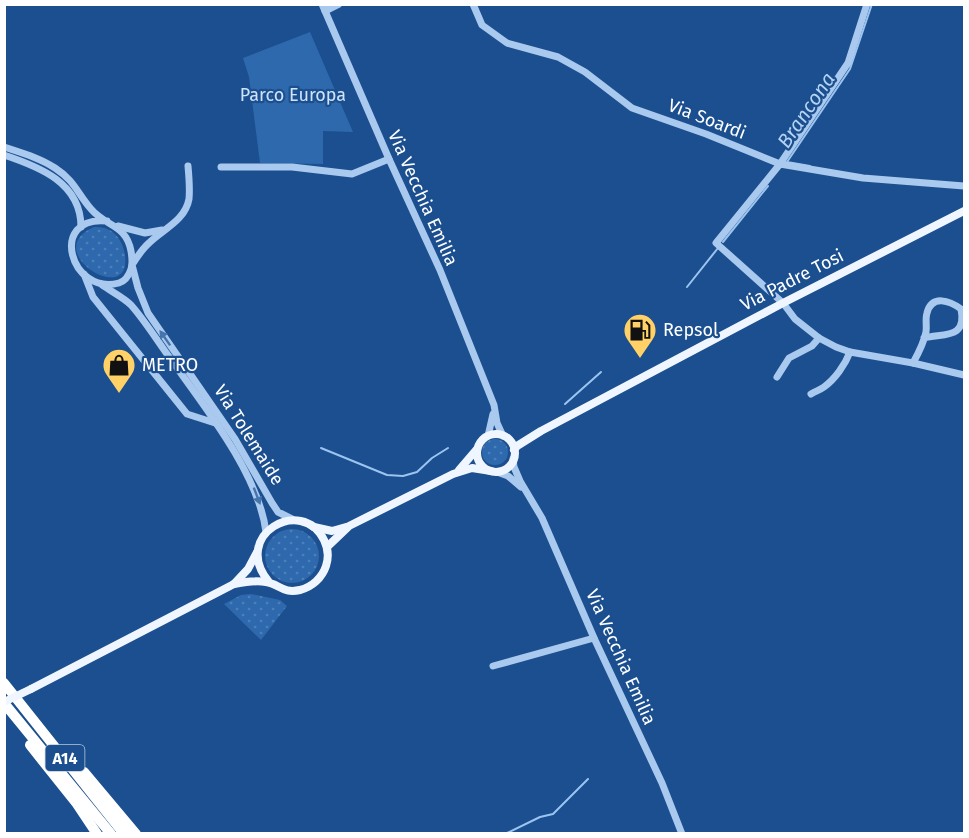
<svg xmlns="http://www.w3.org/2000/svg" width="969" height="838" font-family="'Fira Sans',sans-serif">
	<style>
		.grass { fill: url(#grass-dots) }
		.park { fill: #2e69ad }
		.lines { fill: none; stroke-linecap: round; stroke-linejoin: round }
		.stream { stroke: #9cc4f0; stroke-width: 2 }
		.minor { stroke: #a9c9ee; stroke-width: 7 }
		.major { stroke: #f0f6ff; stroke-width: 8 }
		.highway { stroke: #fff; stroke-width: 10 }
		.major-bridge { stroke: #f0f6ff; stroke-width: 8 }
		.oneway { fill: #4674ac }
		.labels { text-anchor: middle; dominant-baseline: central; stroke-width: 4.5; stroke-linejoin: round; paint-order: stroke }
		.shield { fill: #1b4f8f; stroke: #bbcadd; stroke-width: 1.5 }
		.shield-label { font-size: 16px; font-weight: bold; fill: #fff }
		.park-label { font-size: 18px; fill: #cfe3fa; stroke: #1b4f8f }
		.street-label { font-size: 18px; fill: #fff; stroke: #1b4f8f }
		.poi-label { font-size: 18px; fill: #fff; stroke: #1b4f8f; text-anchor: start }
		.water-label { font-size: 20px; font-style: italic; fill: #b5d3f5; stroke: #1b4f8f }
	</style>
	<defs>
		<pattern id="grass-dots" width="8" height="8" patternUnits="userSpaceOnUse" patternTransform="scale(1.5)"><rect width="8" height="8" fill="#2e69ad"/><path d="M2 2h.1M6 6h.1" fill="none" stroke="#4d80b9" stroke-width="1.8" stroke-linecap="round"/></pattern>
	</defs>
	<rect width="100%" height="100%" fill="#1b4f8f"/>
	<!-- grass -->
	<g class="grass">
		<path d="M94 227C111 226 122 237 125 255 132 309 38 251 94 227Z"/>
		<circle cx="495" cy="452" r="13"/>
		<circle cx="292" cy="556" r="27"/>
		<path d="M251 594 280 600 287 606 261 640 224 604 241 595Z"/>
	</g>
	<!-- park -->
	<path class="park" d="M310 32 353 132 323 131V164L260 163 249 77 243 58Z"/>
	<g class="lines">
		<!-- stream -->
		<g class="stream">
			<path d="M810 166 787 162 850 69 872 4"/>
			<path d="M723 242 768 186"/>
			<path d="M687 287 718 248"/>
			<path d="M565 404 601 372"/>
			<path d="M321 448 387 475 403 476 417 472 432 458 448 448"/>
			<path d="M505 834 540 817 553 814 588 779"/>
		</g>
		<!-- minor -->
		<g class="minor">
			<path d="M322 4 389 159 440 270 494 405 497 423 503 436"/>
			<path d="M473 4 482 25 507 43 558 57 585 72 632 108 706 134 780 164 863 178 964 186"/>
			<path d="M867 4 848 63 780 164 716 243 783 303 795 319 819 338 836 347 850 352 913 363 964 375"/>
			<path d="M325 11 339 4"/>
			<path d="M4 147C22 153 40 158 55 168 75 181 77 193 91 209 106 227 126 224 131 251 132 257 133 263 131 269 129 275 126 281 119 283 70 296 48 215 107 221"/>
			<path d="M4 155C40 167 81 183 81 227"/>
			<path d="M188 166C189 177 190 189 189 199 185 221 163 229 149 243 142 249 137 257 132 265L138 288 148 313 235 439 272 503 278 512 292 519"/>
			<path d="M221 167H292L352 174 389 159"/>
			<path d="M118 226 145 233 162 230"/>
			<path d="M84 274 93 297 187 414 215 423"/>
			<path d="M101 284C110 291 123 297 131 305 146 322 158 342 172 361 205 407 259 475 266 532"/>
			<path d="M913 363C918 354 924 342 926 332 927 326 925 319 927 313 932 294 950 301 961 309 967 339 944 333 924 338"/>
			<path d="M777 377 789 358 812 346 819 338"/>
			<path d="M811 394C816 391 820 390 824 387 835 379 845 365 850 352"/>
			<path d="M488 436 493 414"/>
			<path d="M513 459 514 467 520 481 542 518 594 638 662 783 682 834"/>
			<path d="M497 472 508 476 521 487"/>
			<path d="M493 666 594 638"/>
		</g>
		<!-- major -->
		<g class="major">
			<circle cx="496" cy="453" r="19"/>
			<path d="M514 450 517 446 541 431 783 303 964 211"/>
			<path d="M459 470 477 449"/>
			<path d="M314 527 332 531 346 527"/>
			<path d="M327 547 349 526 453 474 472 468 491 471"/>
			<path d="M234 584C245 582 255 580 266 582 279 584 283 594 300 590 312 587 322 578 326 566 329 557 328 548 324 540 302 495 230 535 269 582"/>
			<path d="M31 689 234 584 248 569 257 552"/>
		</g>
		<!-- highway -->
		<g class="highway">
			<path d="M4 683 124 834"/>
			<path d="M4 703 111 834"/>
			<path d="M30 745 77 804 97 834"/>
			<path d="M84 772 136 834"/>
		</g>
		<!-- major-bridge -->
		<path class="major-bridge" d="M4 702 31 689"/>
	</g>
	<!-- one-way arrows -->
	<defs><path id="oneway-solid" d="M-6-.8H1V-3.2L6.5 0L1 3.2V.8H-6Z" transform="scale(1.5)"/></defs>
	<g class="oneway">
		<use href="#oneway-solid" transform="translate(165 338) rotate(-125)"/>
		<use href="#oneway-solid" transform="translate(257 496) rotate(69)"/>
	</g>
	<!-- icons -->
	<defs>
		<symbol id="fuel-pin" viewBox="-11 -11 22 30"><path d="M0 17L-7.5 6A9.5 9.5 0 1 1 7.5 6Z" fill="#ffd166" stroke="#1b4f8f"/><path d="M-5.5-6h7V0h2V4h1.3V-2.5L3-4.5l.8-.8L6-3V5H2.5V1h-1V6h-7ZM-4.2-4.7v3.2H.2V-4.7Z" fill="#111"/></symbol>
		<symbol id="shop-pin" viewBox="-11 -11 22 30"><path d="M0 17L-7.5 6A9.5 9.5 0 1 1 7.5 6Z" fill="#ffd166" stroke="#1b4f8f"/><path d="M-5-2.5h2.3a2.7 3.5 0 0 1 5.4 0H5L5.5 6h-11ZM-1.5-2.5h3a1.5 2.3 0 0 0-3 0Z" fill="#111"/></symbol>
	</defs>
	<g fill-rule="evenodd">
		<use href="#fuel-pin" x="621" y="311" width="38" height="52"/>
		<use href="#shop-pin" x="100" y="346" width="38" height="52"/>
	</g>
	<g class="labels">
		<!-- shield labels -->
		<rect class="shield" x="45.5" y="745" width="39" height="26" rx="4.5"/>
		<g class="shield-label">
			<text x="65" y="758">A14</text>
		</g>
		<!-- park labels -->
		<g class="park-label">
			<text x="293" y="95">Parco Europa</text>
		</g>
		<!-- street labels -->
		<g class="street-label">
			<text transform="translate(707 119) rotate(21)">Via Soardi</text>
			<text transform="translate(423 198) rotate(66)">Via Vecchia Emilia</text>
			<text transform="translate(792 280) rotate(-27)">Via Padre Tosi</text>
			<text transform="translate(249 435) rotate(58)">Via Tolemaide</text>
			<text transform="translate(621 657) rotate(66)">Via Vecchia Emilia</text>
		</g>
		<!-- poi labels -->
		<g class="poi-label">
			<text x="663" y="330">Repsol</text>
			<text x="142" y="365">METRO</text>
		</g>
		<!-- water labels -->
		<g class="water-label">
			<text transform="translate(806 110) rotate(-56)">Brancona</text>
		</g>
	</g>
	<!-- border -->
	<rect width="969" height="838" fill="none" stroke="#ffffff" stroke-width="12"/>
</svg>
